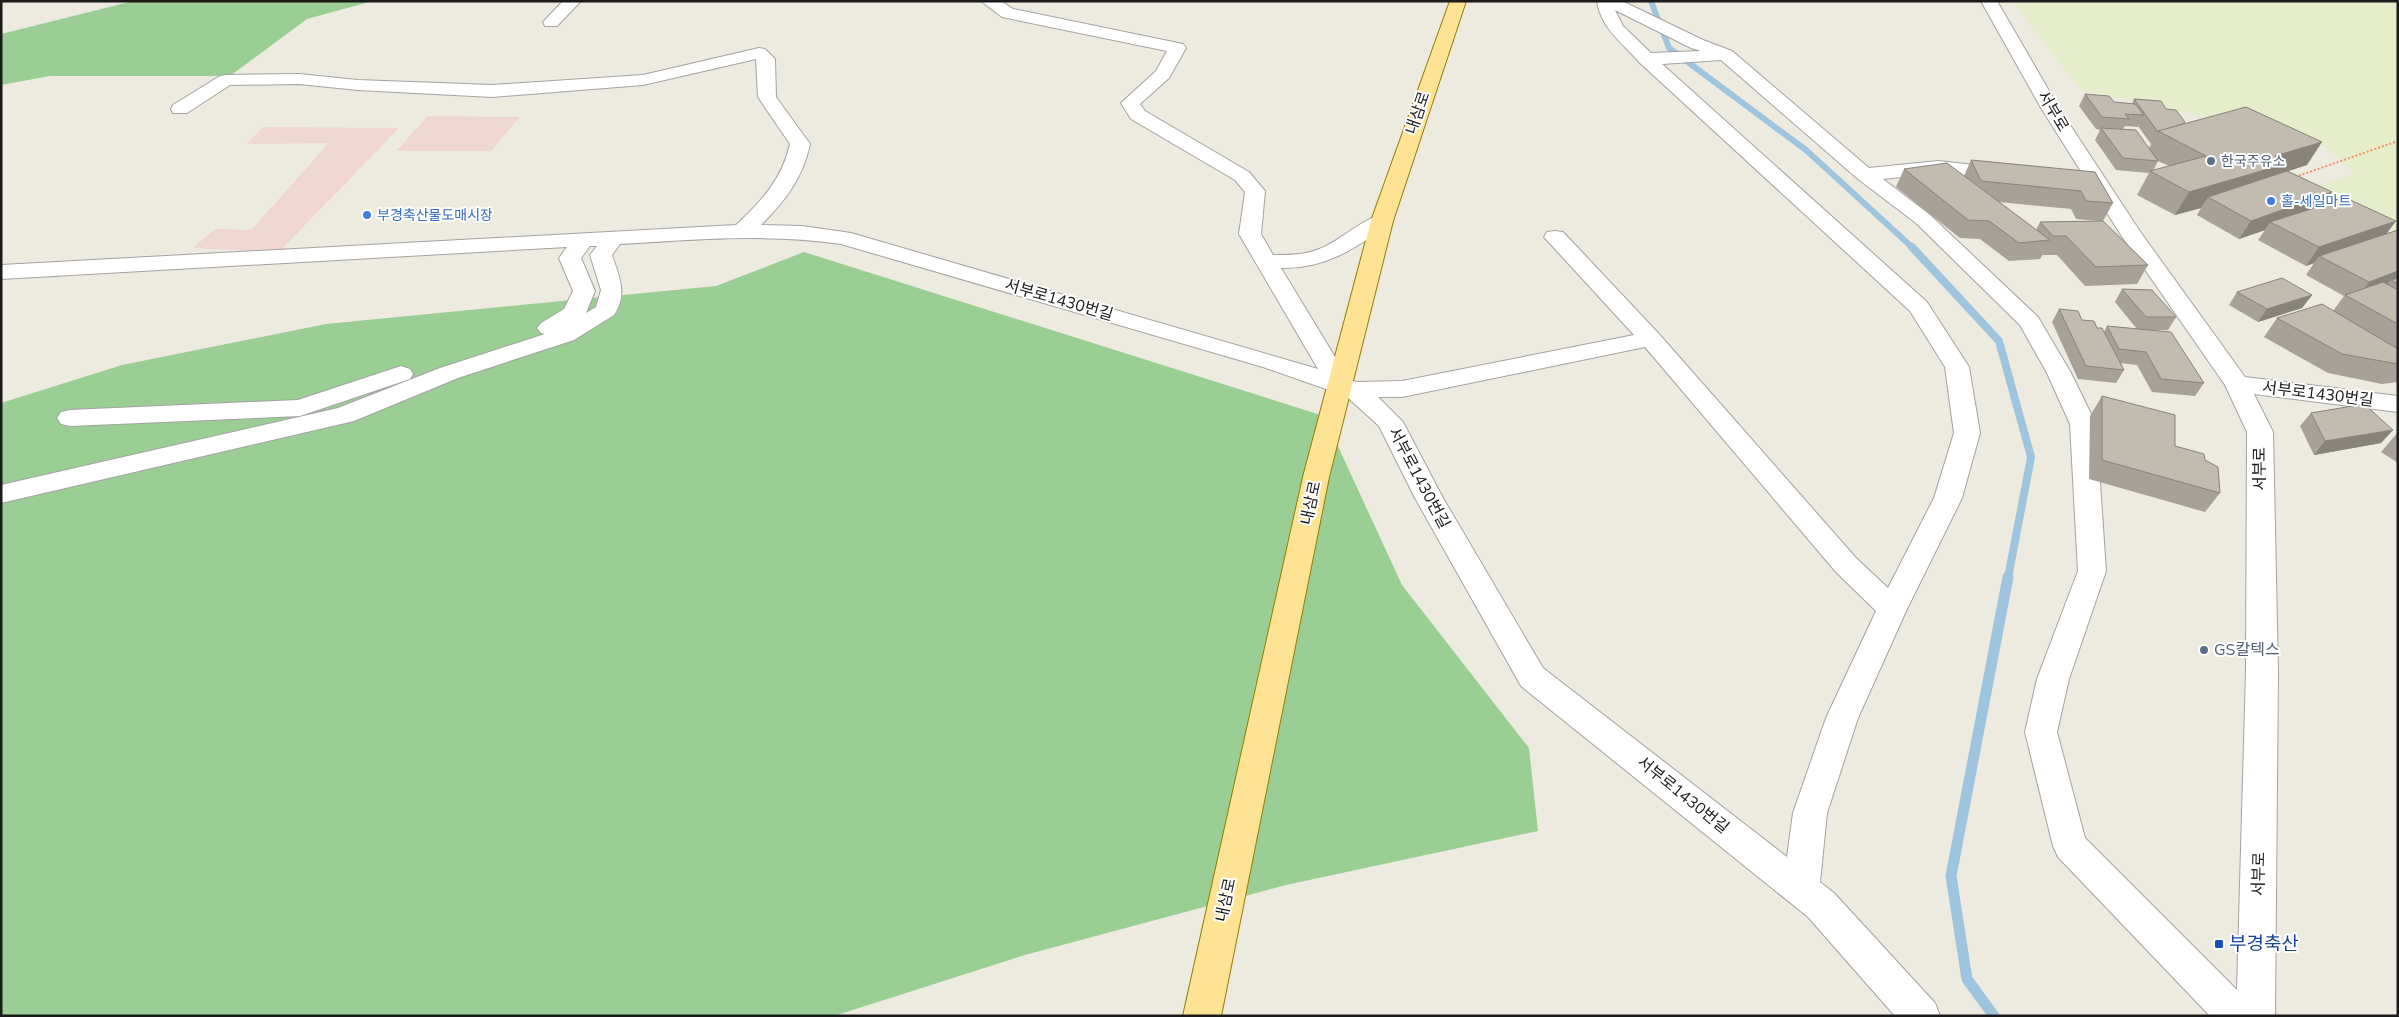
<svg xmlns="http://www.w3.org/2000/svg" width="2399" height="1017" font-family="'Nunito Sans','Noto Sans KR',sans-serif">
	<style>
		.commercial { fill: #efd6ce }
		.farmland { fill: #e5edcb }
		.forest { fill: #9bce94 }
		.lines { fill: none; stroke-linecap: round; stroke-linejoin: round }
		.stream-far2 { stroke: #9fc4dd; stroke-width: 6 }
		.stream-far1 { stroke: #9fc4dd; stroke-width: 8 }
		.stream { stroke: #9fc4dd; stroke-width: 11 }
		.minor-casing { stroke: #a2a2a2; stroke-width: 2 }
		.major-casing { stroke: #937c00; stroke-width: 2 }
		.path { stroke: #fd8d62; stroke-width: 2; stroke-dasharray: 2 2; stroke-linecap: butt }
		.minor { fill: #fff; fill-rule: evenodd }
		.major { fill: #fee395; fill-rule: evenodd }
		.wall { fill: #a7a197; fill-rule: evenodd }
		.shaded-wall { fill: #88837b }
		.building { fill: #c2bbb0; stroke: #88837b }
		.service-dot { fill: #5c6f8a; stroke: #fff; stroke-width: 2 }
		.shop-dot { fill: #3f7fe0; stroke: #fff; stroke-width: 2 }
		.transit-dot { fill: #1a4fb4; stroke: #fff; stroke-width: 2 }
		.labels { text-anchor: middle; dominant-baseline: central; stroke-width: 4; stroke-linejoin: round; paint-order: stroke }
		.far-service-label { font-size: 14px; fill: #4e5e75; stroke: #fff; text-anchor: start }
		.far-shop-label { font-size: 14px; fill: #366cbe; stroke: #fff; text-anchor: start }
		.street-label { font-size: 16px; fill: #1b1b1b; stroke: #fff }
		.service-label { font-size: 16px; fill: #4e5e75; stroke: #fff; text-anchor: start }
		.near-transit-label { font-size: 19px; fill: #164399; stroke: #fff; text-anchor: start }
	</style>
	<rect width="100%" height="100%" fill="#edebe0"/>
	<!-- commercial -->
	<g class="commercial">
		<path d="M428 116 520 117 491 151H396Z"/>
		<path d="M263 127 399 128 279 252 193 248 215 229 251 230 329 143 246 144Z"/>
	</g>
	<!-- farmland -->
	<path class="farmland" d="M2012 1H2398V233L2309 190 2355 172 2316 141 2081 90Z"/>
	<!-- forest -->
	<g class="forest">
		<path d="M133 1H373L307 19 230 76H50L1 85V34Z"/>
		<path d="M804 252 1324 416 1402 585 1529 748 1538 831 1286 885 1025 955 834 1016H1V403L122 365 326 324 716 286Z"/>
	</g>
	<g class="lines">
		<!-- stream-far2 -->
		<path class="stream-far2" d="M1651 1 1669 48 1806 150 1913 248"/>
		<!-- stream-far1 -->
		<path class="stream-far1" d="M1912 247 1999 341 2031 457 2008 578"/>
		<!-- stream -->
		<path class="stream" d="M1994 1016 1967 979 1951 876 2008 577"/>
		<defs>
			<g id="minor">
				<path d="M563 1H581L557 26H545L543 22Z"/>
				<path d="M981 1H1001L1013 9 1183 44 1186 48 1169 78 1140 104 1145 111 1249 172 1265 191 1261 234 1273 255C1289 255 1305 255 1319 249 1340 242 1371 210 1390 215L1394 219 1390 223C1357 248 1325 269 1281 268L1349 380 1357 382 1402 381 1634 335 1544 237 1547 232 1555 231 1563 232 1659 334 1856 558 1888 588 1934 498 1954 433 1945 367 1910 311 1640 63C1623 43 1601 29 1597 1H1622L1703 40 1732 51 1869 168 1938 161 2012 169 2015 173 2012 177 2005 179 1938 173 1883 179 1930 215 2038 317 2071 373 2096 424 2106 571 2069 679 2057 732 2085 838 2237 990 2246 671 2247 432 2225 385 2121 235 2041 108 1981 1H1997L2059 108 2141 233 2245 377 2398 396V412L2254 394 2273 432 2278 671 2275 1016H2210L2058 857 2053 846 2025 732 2037 679 2078 571 2070 424 2047 373 2020 325 1916 223 1858 179 1721 60 1662 64 1927 302 1969 367 1980 433 1962 498 1907 609 1858 718 1827 813 1820 882 1834 893 1935 1003 1940 1016H1895L1808 917 1521 686 1415 498 1379 426 1346 396 1263 367 841 244C767 233 694 240 620 244L612 255C619 276 628 295 614 315L574 340 458 378 354 421 1 503V485L338 408 440 368 545 334 541 333 537 328 541 323 564 309 573 291 559 258 567 247 1 279V265L736 225C762 201 782 179 790 144L758 97 756 59 643 85 492 97 358 90 299 84 230 85 187 113H173L171 109 173 105 220 76 226 75 299 74 358 80 492 85 643 75 759 48 765 49 775 59 776 97 810 144C803 178 785 201 761 225L802 226 851 233 1318 369 1239 234 1245 192 1235 180 1131 119 1121 103 1156 71 1167 51 1002 17ZM1615 10 1691 48 1701 51 1651 53 1623 26ZM590 246H597L590 255 601 290 596 307 586 313 595 291 581 258ZM1645 347 1836 572 1876 611 1826 718 1793 813 1787 857 1543 668 1443 498 1403 422 1378 397H1402Z"/>
				<path d="M401 366 410 369 413 374 410 379 300 416 70 426 61 424 57 418 61 412 70 410 298 400Z"/>
			</g>
			<path id="major" d="M1450 1H1466L1393 221 1329 477 1221 1016H1183L1303 477 1371 221Z"/>
		</defs>
		<!-- minor casing -->
		<use href="#minor" class="minor-casing"/>
		<!-- major casing -->
		<use href="#major" class="major-casing"/>
		<!-- path -->
		<path class="path" d="M2295 177 2398 141"/>
		<!-- minor -->
		<use href="#minor" class="minor"/>
		<!-- major -->
		<use href="#major" class="major"/>
	</g>
	<!-- wall -->
	<g class="wall">
		<path d="M2085 94 2114 102 2132 104 2134 99 2166 109 2184 124 2307 165 2288 171 2332 192 2324 205 2386 234 2398 230V382L2382 384 2328 373 2264 337 2277 318 2333 311 2344 296 2306 275 2314 263 2306 266 2258 240 2265 230 2239 239 2197 215 2201 208 2175 215 2137 195 2149 173 2116 170 2095 140 2100 130 2096 129 2079 106ZM2125 126 2138 127V126L2151 144 2149 148 2123 129ZM2158 161 2169 166 2153 171Z"/>
		<path d="M1971 160 2095 172 2113 203 2103 221 2148 265 2137 284 2085 286 2057 255H2043V254L2040 259 2009 261 1980 239 1960 238 1896 187 1904 169 1964 176ZM1999 202 2071 209 2076 219 2099 221 2040 222 2036 230Z"/>
		<path d="M2122 289 2176 317 2168 330H2153L2204 383 2195 396 2152 392 2137 365 2120 363 2124 370 2116 383 2078 379 2052 322 2059 309 2082 320 2104 332 2107 326 2137 329 2115 302Z"/>
		<path d="M2237 292 2312 295 2302 308 2258 322 2229 305Z"/>
		<path d="M2102 396 2175 446 2205 460 2220 493 2205 512 2089 479 2090 416Z"/>
		<path d="M2311 413 2393 430 2381 443 2314 455 2300 426Z"/>
		<path d="M2398 432V463L2381 452Z"/>
	</g>
	<!-- shaded-wall -->
	<g class="shaded-wall">
		<path d="M2322 142 2307 165 2208 197 2201 208 2175 215 2189 192 2275 156Z"/>
		<path d="M2332 192 2320 210 2270 222 2265 230 2239 239 2251 221Z"/>
		<path d="M2396 221 2382 240 2319 256 2314 263 2306 266 2319 247Z"/>
		<path d="M2398 271V284L2391 280 2383 290 2355 301 2369 282Z"/>
		<path d="M2312 295 2302 308 2258 322 2267 309Z"/>
		<path d="M2393 430 2381 443 2314 455 2325 441Z"/>
	</g>
	<!-- building -->
	<g class="building">
		<path d="M2085 94 2109 96 2114 102 2135 104 2144 115 2125 114 2129 119 2102 117Z"/>
		<path d="M2134 99 2161 101 2166 109 2176 110 2185 122 2182 124 2158 132Z"/>
		<path d="M2246 107 2322 142 2275 156 2289 163 2189 192 2150 171 2206 156 2158 131Z"/>
		<path d="M2101 128 2136 130 2158 161 2123 158Z"/>
		<path d="M1971 160 2095 172 2113 203 2086 201 2081 191 1981 181Z"/>
		<path d="M1947 163 2050 240 2019 243 1989 221 1968 220 1904 169Z"/>
		<path d="M2287 171 2332 192 2251 221 2208 197Z"/>
		<path d="M2346 198 2396 221 2319 247 2270 222Z"/>
		<path d="M2103 221 2148 265 2096 267 2066 236H2053L2040 222Z"/>
		<path d="M2398 230V271L2369 282 2319 256Z"/>
		<path d="M2282 278 2312 295 2267 309 2237 292Z"/>
		<path d="M2398 278V284L2391 280Z"/>
		<path d="M2383 282 2398 290V324L2345 295Z"/>
		<path d="M2122 289 2152 290 2176 317H2146Z"/>
		<path d="M2322 304 2398 349V364L2342 354 2277 318Z"/>
		<path d="M2059 309 2078 311 2082 320 2094 321 2097 328H2102L2124 370 2086 366Z"/>
		<path d="M2107 326 2171 332 2204 383 2161 379 2146 352 2119 349Z"/>
		<path d="M2102 396 2175 415V446L2204 454 2205 460 2218 467 2220 493 2102 460Z"/>
		<path d="M2364 404 2393 430 2325 441 2311 413Z"/>
	</g>
	<!-- markers -->
	<g class="service-dot">
		<circle cx="2211" cy="161" r="5"/>
		<circle cx="2204" cy="650" r="5"/>
	</g>
	<g class="shop-dot">
		<circle cx="2271" cy="201" r="5"/>
		<circle cx="367" cy="215" r="5"/>
	</g>
	<rect class="transit-dot" x="2214" y="939" width="10" height="10" rx="2.5"/>
	<g class="labels">
		<!-- far-service labels -->
		<g class="far-service-label">
			<text x="2221" y="161">한국주유소</text>
		</g>
		<!-- far-shop labels -->
		<g class="far-shop-label">
			<text x="2281" y="201">홀-세일마트</text>
			<text x="377" y="215">부경축산물도매시장</text>
		</g>
		<!-- street labels -->
		<g class="street-label">
			<text transform="translate(2053 111) rotate(59)">서부로</text>
			<text transform="translate(1418 113) rotate(-71)">내삼로</text>
			<text transform="translate(1059 300) rotate(16)">서부로1430번길</text>
			<text transform="translate(2318 394) rotate(7)">서부로1430번길</text>
			<text transform="translate(2260 469) rotate(-90)">서부로</text>
			<text transform="translate(1419 478) rotate(62)">서부로1430번길</text>
			<text transform="translate(1311 503) rotate(-78)">내삼로</text>
			<text transform="translate(1683 795) rotate(39)">서부로1430번길</text>
			<text transform="translate(2259 874) rotate(-89)">서부로</text>
			<text transform="translate(1226 900) rotate(-78)">내삼로</text>
		</g>
		<!-- service labels -->
		<g class="service-label">
			<text x="2214" y="650">GS칼텍스</text>
		</g>
		<!-- near-transit labels -->
		<g class="near-transit-label">
			<text x="2229" y="944">부경축산</text>
		</g>
	</g>
	<!-- border -->
	<rect width="2399" height="1017" fill="none" stroke="#1b1b1b" stroke-width="5"/>
</svg>
